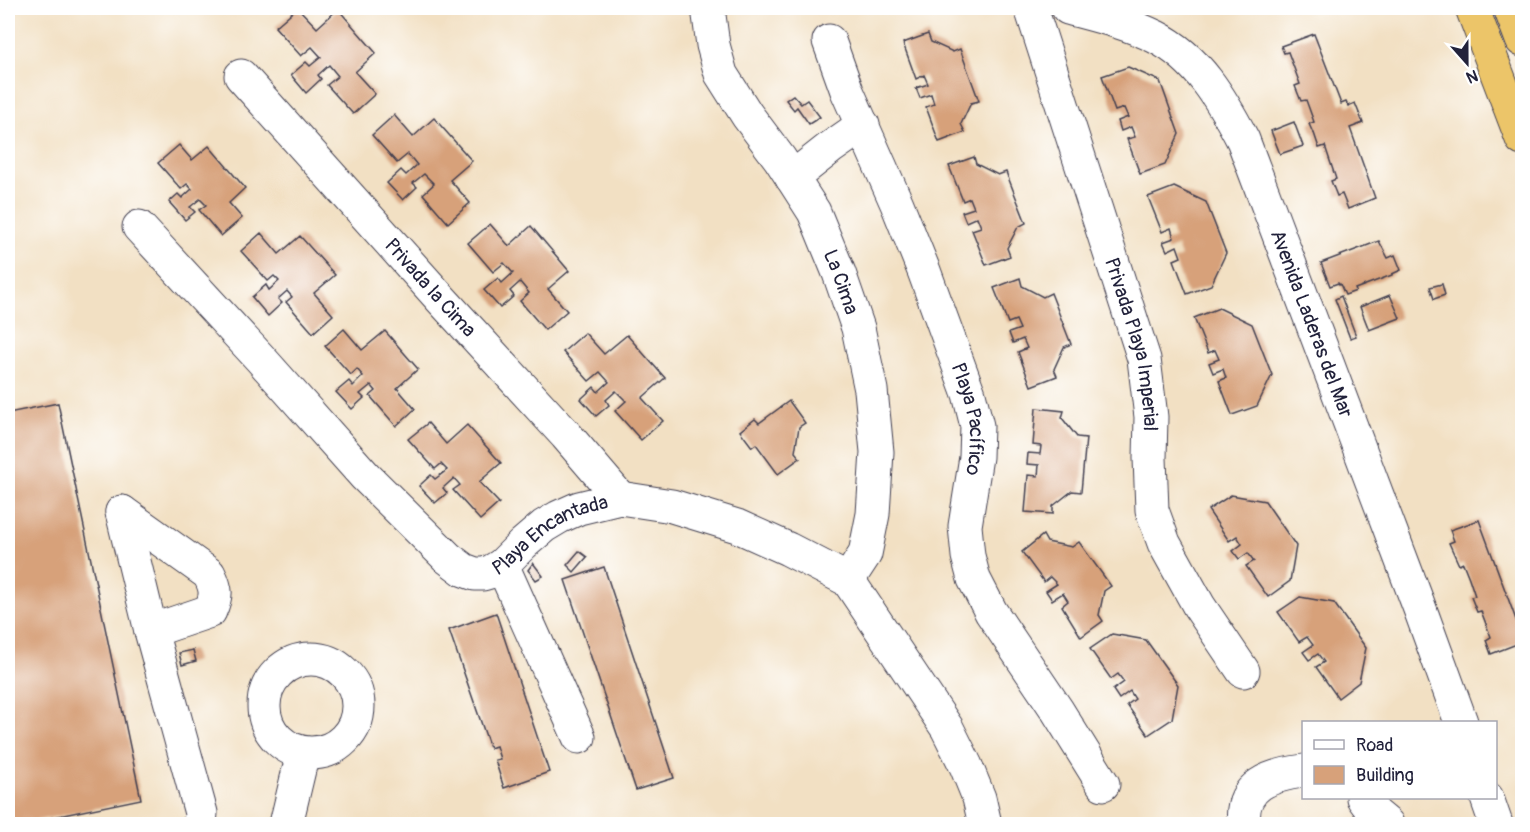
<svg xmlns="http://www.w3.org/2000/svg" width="1530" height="832" font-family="Pangolin,sans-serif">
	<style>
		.building { fill: #d7a17a }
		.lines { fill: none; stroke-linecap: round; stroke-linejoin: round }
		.minor-casing { stroke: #413e4f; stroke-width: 35 }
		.highway-casing { stroke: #413e4f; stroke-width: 35 }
		.minor { stroke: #fff; stroke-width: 33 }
		.highway { stroke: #ecc569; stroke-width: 33 }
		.labels { text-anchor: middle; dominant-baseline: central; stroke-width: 4.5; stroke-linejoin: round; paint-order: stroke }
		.street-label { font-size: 20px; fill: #22223b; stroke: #fff }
	</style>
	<rect width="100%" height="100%" fill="#fff"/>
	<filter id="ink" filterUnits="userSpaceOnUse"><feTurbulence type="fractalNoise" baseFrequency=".0167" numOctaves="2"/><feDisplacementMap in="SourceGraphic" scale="12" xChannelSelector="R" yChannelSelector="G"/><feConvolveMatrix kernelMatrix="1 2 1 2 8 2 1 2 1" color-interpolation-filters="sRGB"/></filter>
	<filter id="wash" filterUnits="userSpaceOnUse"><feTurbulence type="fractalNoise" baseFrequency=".008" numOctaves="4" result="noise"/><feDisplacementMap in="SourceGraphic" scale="24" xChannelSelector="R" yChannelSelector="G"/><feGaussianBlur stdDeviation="1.35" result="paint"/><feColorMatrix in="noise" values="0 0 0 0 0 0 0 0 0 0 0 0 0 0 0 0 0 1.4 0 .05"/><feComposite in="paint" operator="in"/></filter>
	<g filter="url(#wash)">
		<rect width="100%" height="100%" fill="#f2e0c3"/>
		<g id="blocks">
			<!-- building -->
			<g class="building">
				<path d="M297 8H298L317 28 338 9 376 53 355 72 375 94 353 114 327 85 338 76 329 65 318 75 321 79 306 93 291 75 306 62 310 66 321 57 312 47 301 56 275 27Z"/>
				<path d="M928 34 931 42 953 52 960 49 979 101 971 103 961 124 965 132 939 142 926 107 934 104 931 94 920 98 916 88 928 84 924 75 916 79 903 43Z"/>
				<path d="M1314 34 1341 104 1346 102 1348 106 1355 103 1363 123 1350 128 1375 198 1348 209 1342 194 1337 196 1331 181 1336 179 1325 146 1319 148 1314 133H1313L1309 124 1314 122 1306 100 1301 101 1295 86 1300 84 1288 52 1284 53 1281 46Z"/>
				<path d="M1128 67 1160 81 1179 134 1165 165 1140 174 1127 139 1135 137 1131 127 1121 131 1118 121 1128 117 1124 108 1115 111 1102 76Z"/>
				<path d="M793 95 801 104 807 100 820 117 809 124 797 107 794 110 786 100Z"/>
				<path d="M394 115 413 137 434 118 472 161 450 180 470 203 448 223 423 194 434 184 424 174 413 183 417 187 403 200 387 183 401 170 406 175 417 165 408 154 397 163 372 135Z"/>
				<path d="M1294 122 1303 146 1280 154 1271 131Z"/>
				<path d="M179 145 192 160 209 146 245 188 229 203 242 218 221 236 199 210 206 205 200 199 190 207 195 212 185 220 169 202 178 194 182 198 192 189 187 184 181 189 158 163Z"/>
				<path d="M974 157 976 164 998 175 1006 172 1026 223 1018 227 1007 248 1010 256 986 265 972 230 981 227 977 217 966 222 962 212 974 208 970 198 963 201 949 166Z"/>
				<path d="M1174 187 1206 202 1226 253 1211 285 1187 294 1174 260 1181 257 1177 246 1167 251 1163 242 1174 238 1171 228 1162 232 1148 197Z"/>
				<path d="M490 224 509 246 531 226 569 271 548 289 567 311 545 330 520 301 529 293 520 282 510 291 514 296 500 308 484 290 498 278 502 283 513 273 504 263 493 272 468 243Z"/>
				<path d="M261 233 279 254 300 236 335 275 314 293 333 315 313 333 286 302 292 297 287 291 278 299 282 303 268 316 252 297 266 285 269 290 279 281 274 276 268 281 241 251Z"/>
				<path d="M1379 241 1388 258 1395 255 1401 270 1392 274V275L1355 289 1356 291 1345 295 1340 284 1339 285 1338 283 1330 286 1321 263Z"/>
				<path d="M1020 278 1022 286 1043 297 1051 293 1071 344 1064 347 1054 369 1057 376 1031 386 1018 352 1027 348 1023 339 1013 343 1009 333 1020 329 1016 320 1008 323 994 288Z"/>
				<path d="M1442 284 1445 295 1434 299 1430 287Z"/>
				<path d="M1390 295 1400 318 1369 330 1360 307Z"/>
				<path d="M1341 296 1356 336 1350 338 1335 299Z"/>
				<path d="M1219 308 1252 324 1272 375 1257 406 1232 415 1219 381 1226 378 1223 369 1213 373 1209 363 1219 359 1215 350 1208 353 1194 318Z"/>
				<path d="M344 329 362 350 385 331 418 369 397 388 415 409 396 426 370 396 376 391 371 385 360 394 364 398 352 409 336 392 349 381 353 386 363 376 357 369 351 375 325 346Z"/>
				<path d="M585 333 604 354 627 335 665 378 642 398 663 421 641 440 615 411 626 401 616 391 606 400 609 405 596 416 581 399 594 387 598 392 609 382 600 372 589 381 563 352Z"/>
				<path d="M789 401 805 423 799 427 795 452 800 458 778 474 756 444 752 447 740 431 755 419 759 423Z"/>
				<path d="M58 403 141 799 20 824H8V413Z"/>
				<path d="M1036 408 1064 411 1062 418 1077 437 1086 438 1081 492 1072 491 1053 506V514L1025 512 1028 475 1038 476 1039 465 1027 464 1028 453 1040 454 1041 446 1033 445Z"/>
				<path d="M428 423 446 444 467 425 501 463 479 482 499 503 480 520 453 490 460 485 454 478 443 488 447 493 435 503 419 486 431 475 435 479 447 470 441 464 435 469 408 439Z"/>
				<path d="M1231 495 1265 501 1296 546 1290 581 1268 597 1246 566 1254 561 1248 553 1239 559 1233 551 1242 544 1237 536 1229 541 1208 510Z"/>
				<path d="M1479 520 1522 636V642L1491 654 1486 640 1491 637 1481 611 1477 612 1471 597 1475 596 1469 578 1463 563 1459 565 1449 543 1454 541 1450 530Z"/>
				<path d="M1043 535 1047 542 1072 547 1079 542 1111 586 1104 591 1099 615 1103 621 1081 637 1062 606 1068 601 1063 593 1052 600 1046 591 1057 584 1050 577 1044 582 1022 552Z"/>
				<path d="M579 551 587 557 574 572 567 565Z"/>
				<path d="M533 563 543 576 536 580 528 570Z"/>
				<path d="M604 567 674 778 636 790 565 580Z"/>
				<path d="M1300 597 1334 603 1366 648 1359 682 1338 698 1316 667 1324 662 1318 654 1309 660 1303 652 1313 645 1307 637 1299 642 1278 612Z"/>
				<path d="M496 613 549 772 504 788 495 760 500 759 496 746 490 748 449 630Z"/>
				<path d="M1112 634 1146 640 1178 685 1172 719 1148 735 1127 705 1135 699 1130 691 1119 699 1113 690 1124 682 1118 674 1111 679 1090 649Z"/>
				<path d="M193 650 196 661 182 665 179 653Z"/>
			</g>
		</g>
	</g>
	<g filter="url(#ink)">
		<use href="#blocks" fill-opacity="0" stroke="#413e4f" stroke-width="1.5"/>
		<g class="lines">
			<defs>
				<g id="minor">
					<path id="s1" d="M708 8 713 45 721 74 747 115 780 159 814 212 839 273 858 328 871 390 877 452 873 514 865 554 848 580"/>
					<path id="s2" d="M1031 8 1144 359 1151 417 1150 458 1152 510 1164 543 1199 606 1243 671"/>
					<path id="s3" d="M1068 8C1098 16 1128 23 1156 37 1198 58 1222 100 1243 140L1420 609 1461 722"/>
					<path id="s4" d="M829 41 847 91 897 204 924 271 969 394 977 426 976 457 965 526 968 556 974 579 991 612 1057 710 1103 784"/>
					<path id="s5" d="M241 76 441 299 566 435 620 498"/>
					<path d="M792 178 830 148 863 125"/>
					<path id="s6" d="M139 227 260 358 365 476 448 558 464 570 475 574H483L490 572 502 565 523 544 544 526 559 517 579 508 620 498 672 506 737 526 788 549 848 580 947 728 966 766 979 798 985 824"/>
					<path d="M122 512 151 631 201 813 200 824"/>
					<path d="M122 512 209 574C217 590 217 595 210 611L151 631"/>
					<path d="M502 565 579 737"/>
					<circle cx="311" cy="706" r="47"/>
					<path d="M1363 798 1375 814 1387 824"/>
					<path d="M1487 798 1496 824"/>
					<path d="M286 824 303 753"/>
					<path d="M1244 824C1239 785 1271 775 1304 771"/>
				</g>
				<g id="highway">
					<path d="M1472 8 1522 139"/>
					<path d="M1510 8 1522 40"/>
				</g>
			</defs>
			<!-- minor casing -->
			<use href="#minor" class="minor-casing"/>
			<!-- highway casing -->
			<use href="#highway" class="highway-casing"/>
			<!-- minor -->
			<use href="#minor" class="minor"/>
			<!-- highway -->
			<use href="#highway" class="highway"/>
		</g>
	</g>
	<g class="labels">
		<!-- street labels -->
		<g class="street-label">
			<text stroke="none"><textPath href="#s1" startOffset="309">La Cima</textPath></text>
			<text stroke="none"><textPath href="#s5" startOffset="284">Privada la Cima</textPath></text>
			<text stroke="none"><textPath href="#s3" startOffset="426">Avenida Laderas del Mar</textPath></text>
			<text stroke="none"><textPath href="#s2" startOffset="352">Privada Playa Imperial</textPath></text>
			<text stroke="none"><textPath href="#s4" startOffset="405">Playa Pacífico</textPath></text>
			<text stroke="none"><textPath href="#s6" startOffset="572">Playa Encantada</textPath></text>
		</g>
	</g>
	<!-- margin -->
	<rect width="1530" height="832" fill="none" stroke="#fff" stroke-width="30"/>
	<!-- legend -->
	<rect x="1302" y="721" width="195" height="78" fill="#ffffff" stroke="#a7a7b1" stroke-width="1.5"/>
	<rect x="1314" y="740" width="30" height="9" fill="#ffffff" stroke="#a7a7b1" stroke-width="1.5"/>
	<text x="1356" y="751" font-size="18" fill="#22223b">Road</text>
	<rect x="1314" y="766" width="30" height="18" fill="#d7a17a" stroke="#a7a7b1" stroke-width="1.5"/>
	<text x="1356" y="781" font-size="18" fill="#22223b">Building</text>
	<!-- north arrow -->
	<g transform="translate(1467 63) rotate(159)" stroke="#ffffff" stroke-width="4.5" paint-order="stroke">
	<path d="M0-4.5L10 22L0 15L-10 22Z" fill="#22223b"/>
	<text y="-9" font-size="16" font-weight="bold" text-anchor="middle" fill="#22223b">N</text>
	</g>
</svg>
